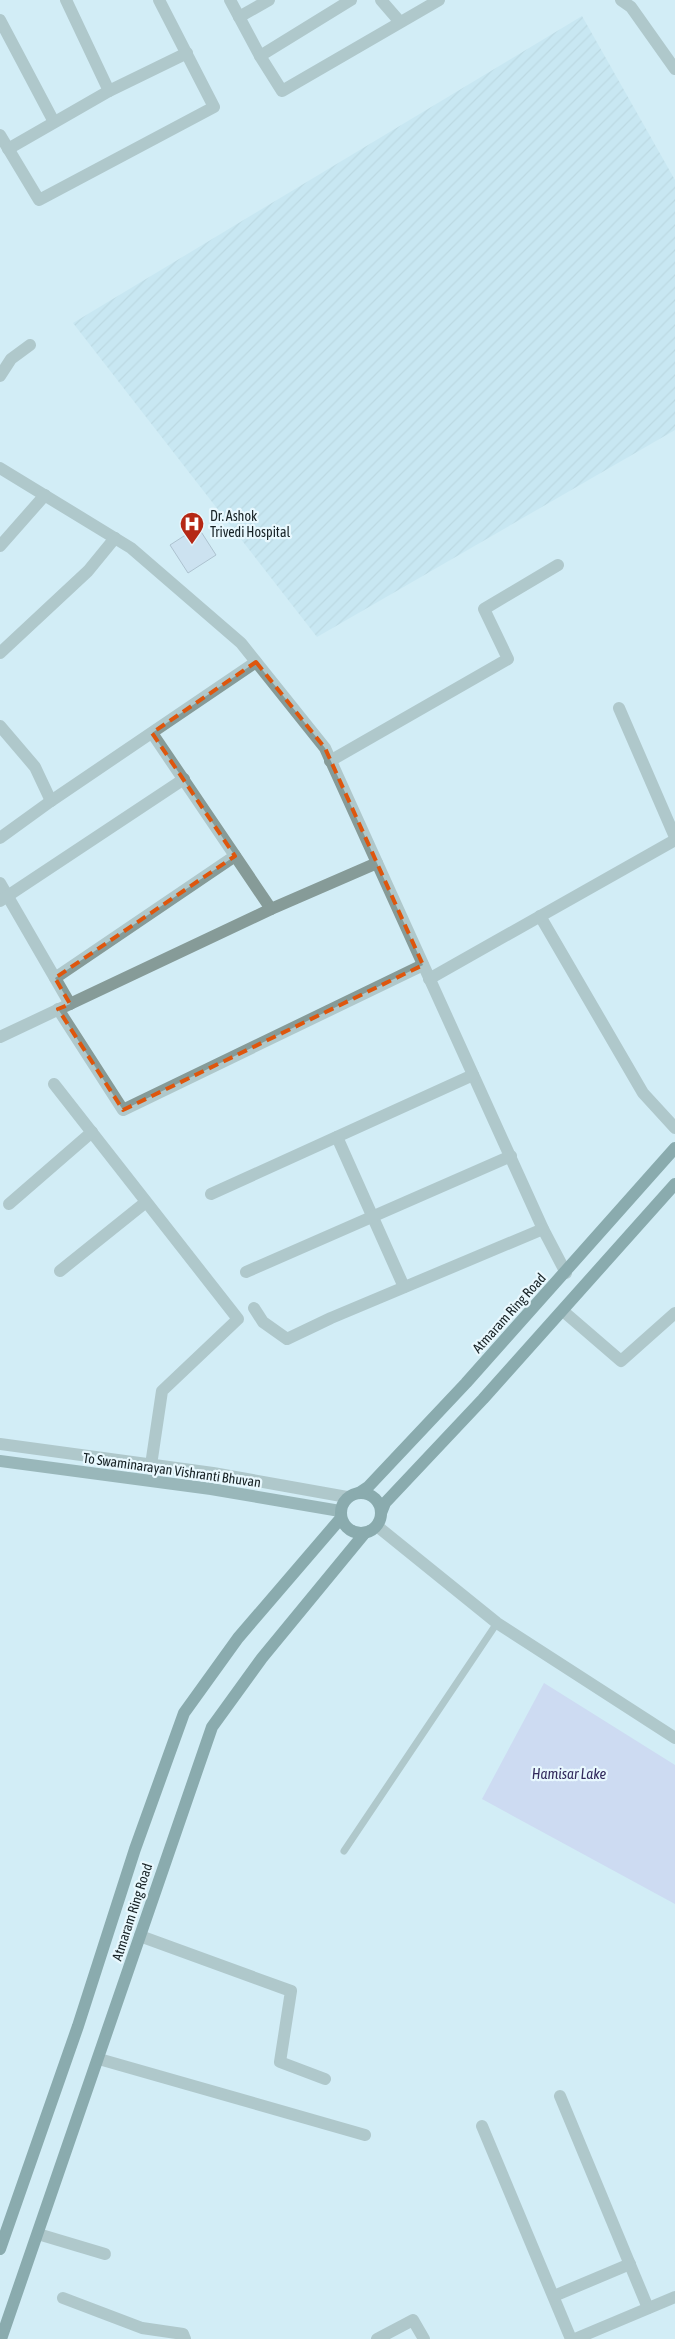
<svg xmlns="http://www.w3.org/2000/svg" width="675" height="2339" font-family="'Asap Condensed',sans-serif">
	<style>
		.industrial { fill: url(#industrial-furrows) }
		.water { fill: #c7c5ed }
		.building { fill: #c5d5e8; stroke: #818fa1 }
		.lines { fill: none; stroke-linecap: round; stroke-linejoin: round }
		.service { stroke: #869b98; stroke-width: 7 }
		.minor { stroke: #869b98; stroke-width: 12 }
		.tertiary { stroke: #869b98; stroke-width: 12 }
		.secondary { stroke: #567672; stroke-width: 12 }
		.primary { stroke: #335c57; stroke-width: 12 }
		.marked { fill: none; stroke: #de560d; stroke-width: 4; stroke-dasharray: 10 6; stroke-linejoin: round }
		.labels { text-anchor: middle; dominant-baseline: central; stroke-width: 4.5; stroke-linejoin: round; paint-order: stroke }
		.poi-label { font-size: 14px; fill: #172225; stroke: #e8f8fe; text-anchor: start }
		.street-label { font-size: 14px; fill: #172225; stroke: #e8f8fe }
		.water-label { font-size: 15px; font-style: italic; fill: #332b5d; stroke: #e8f8fe }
	</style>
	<defs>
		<pattern id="industrial-furrows" width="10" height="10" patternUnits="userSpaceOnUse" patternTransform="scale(1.25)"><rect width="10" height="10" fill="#bde1ed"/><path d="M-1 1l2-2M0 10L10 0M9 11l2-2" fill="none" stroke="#a2c1cb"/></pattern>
	</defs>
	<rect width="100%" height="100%" fill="#d2edf6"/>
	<!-- industrial -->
	<path class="industrial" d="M582 16 675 180V430L317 637 73 323Z"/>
	<!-- water -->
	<path class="water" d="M544 1683 675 1765V1904L482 1799Z"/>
	<!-- building -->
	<path class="building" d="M198 527 216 555 188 573 170 545Z"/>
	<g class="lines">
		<!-- service -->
		<path class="service" d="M344 1851 497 1623"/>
		<!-- minor -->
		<g class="minor">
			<path d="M66 0 109 91"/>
			<path d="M230 0 260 56 282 91 439 0"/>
			<path d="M381 0 400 22"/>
			<path d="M621 0 631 7 675 69"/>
			<path d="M239 17 269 0"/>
			<path d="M0 20 54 122"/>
			<path d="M260 56 351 0"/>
			<path d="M0 135 39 200 214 107 159 0"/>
			<path d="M8 149 109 91 187 53"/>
			<path d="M0 376 11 359 30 345"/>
			<path d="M0 468 131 548 241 643 325 748 543 1229 566 1273"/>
			<path d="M0 546 45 495"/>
			<path d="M0 653 88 571 115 538"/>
			<path d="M619 708 675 837"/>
			<path d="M0 726 35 767 51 801"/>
			<path d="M152 733 271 909"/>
			<path d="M330 761 508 659 484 609 558 565"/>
			<path d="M0 838 51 801 256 662"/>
			<path d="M0 883 70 1004"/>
			<path d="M0 901 184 779"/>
			<path d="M540 916 643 1093 675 1128"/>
			<path d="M55 978 235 856"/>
			<path d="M429 979 675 840"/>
			<path d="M58 1009 123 1110 423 965"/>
			<path d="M0 1037 271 909 377 863"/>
			<path d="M54 1084 238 1319 162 1391 151 1465"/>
			<path d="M337 1137 404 1287"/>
			<path d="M211 1194 473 1075"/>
			<path d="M9 1204 92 1132"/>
			<path d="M60 1271 146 1202"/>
			<path d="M246 1272 511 1156"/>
			<path d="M254 1308 263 1322 287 1339 331 1318 543 1229"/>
			<path d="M563 1311 621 1361 675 1313"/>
			<path d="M0 1444 213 1473 347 1497"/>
			<path d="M140 1936 291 1991 280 2062 325 2079"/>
			<path d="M99 2059 365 2135"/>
			<path d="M560 2096 648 2308"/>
			<path d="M482 2126 571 2339"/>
			<path d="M38 2234 105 2254"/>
			<path d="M554 2296 630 2264"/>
			<path d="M63 2298 142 2328 183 2334 185 2339"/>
			<path d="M377 2339 413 2320 424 2339"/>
			<path d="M575 2339 675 2297"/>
		</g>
		<!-- tertiary -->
		<path class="tertiary" d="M377 1526 497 1623 675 1738"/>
		<!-- secondary -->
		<path class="secondary" d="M0 1461 211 1489 340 1511"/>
		<!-- primary -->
		<g class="primary">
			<circle cx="361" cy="1513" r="20"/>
			<path d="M359 1493 368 1487 466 1383 675 1148"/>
			<path d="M381 1513 385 1503 483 1399 675 1184"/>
			<path d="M0 2249 78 2026 135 1849 184 1713 238 1638 341 1518"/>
			<path d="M1 2339 212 1727 262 1658 364 1534"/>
		</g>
	</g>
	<!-- marked area -->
	<path d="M0 0H675V2339H0ZM256 662 325 748 423 965 123 1110 58 1009 70 1004 55 978 235 856 152 733Z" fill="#d2edf6" fill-opacity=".55" fill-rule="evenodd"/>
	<path class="marked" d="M256 662 325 748 423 965 123 1110 58 1009 70 1004 55 978 235 856 152 733Z"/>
	<!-- icons -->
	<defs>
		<symbol id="hospital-pin" viewBox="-11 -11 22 30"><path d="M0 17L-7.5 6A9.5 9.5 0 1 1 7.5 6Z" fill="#b52815" stroke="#e8f8fe"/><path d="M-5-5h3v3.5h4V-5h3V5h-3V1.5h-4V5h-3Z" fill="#fff"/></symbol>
	</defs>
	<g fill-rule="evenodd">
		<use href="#hospital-pin" x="178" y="510" width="28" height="38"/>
	</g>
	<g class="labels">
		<!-- poi labels -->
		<g class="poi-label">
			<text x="210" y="516">Dr. Ashok<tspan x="210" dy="16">Trivedi Hospital</tspan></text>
		</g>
		<!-- street labels -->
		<g class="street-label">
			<text transform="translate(509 1313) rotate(-48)">Atmaram Ring Road</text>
			<text transform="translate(172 1470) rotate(8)">To Swaminarayan Vishranti Bhuvan</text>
			<text transform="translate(132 1912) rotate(-72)">Atmaram Ring Road</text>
		</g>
		<!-- water labels -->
		<g class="water-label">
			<text x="569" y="1773">Hamisar Lake</text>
		</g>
	</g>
</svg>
